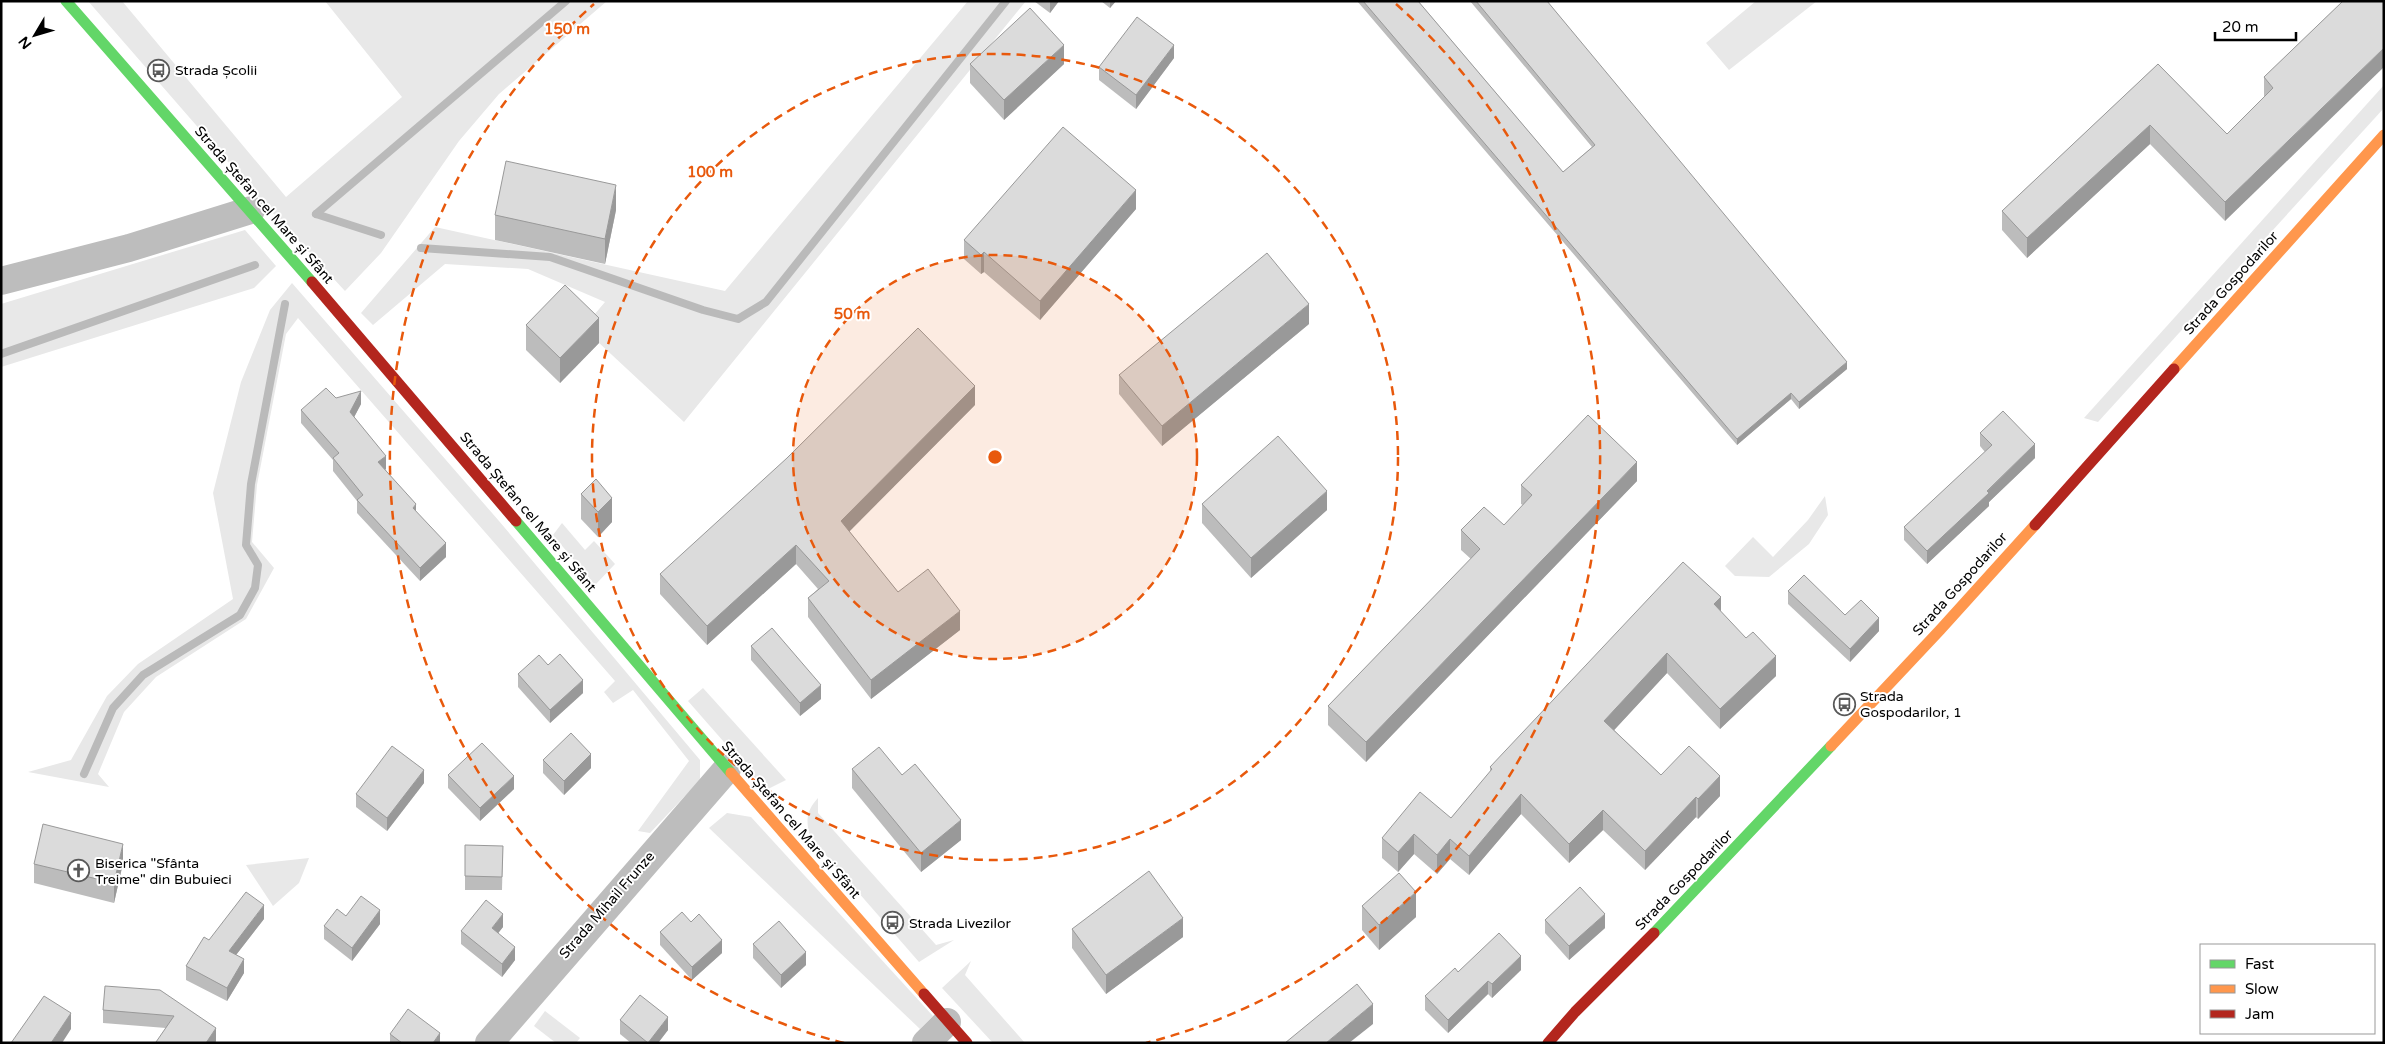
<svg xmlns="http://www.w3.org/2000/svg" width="2385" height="1044" font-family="'Varela Round',sans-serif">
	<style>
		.green { fill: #e8e8e8 }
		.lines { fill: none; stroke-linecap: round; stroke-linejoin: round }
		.stream { stroke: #bababa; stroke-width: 8 }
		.street { stroke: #bdbdbd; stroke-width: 28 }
		.fast { stroke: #63d668; stroke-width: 11 }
		.slow { stroke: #ff974d; stroke-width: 11 }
		.jam { stroke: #b3261e; stroke-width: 11 }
		.wall { fill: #bcbcbc }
		.shaded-wall { fill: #999 }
		.building { fill: #dbdbdb; stroke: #999 }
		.ring { fill: none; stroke: #e8590c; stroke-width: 2.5; stroke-dasharray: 9 6 }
		.labels { text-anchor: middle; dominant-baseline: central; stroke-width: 4; stroke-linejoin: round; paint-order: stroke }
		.poi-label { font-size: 14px; fill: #000; stroke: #fff; text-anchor: start }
		.street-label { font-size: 14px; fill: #000; stroke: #fff }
		.centre { fill: #e8590c; stroke: #fff; stroke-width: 2.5 }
		.ring-label { font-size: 15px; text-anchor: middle; font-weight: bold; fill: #e8590c; stroke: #fff; stroke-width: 4; stroke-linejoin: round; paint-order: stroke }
	</style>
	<rect width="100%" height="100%" fill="#fff"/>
	<!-- green -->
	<g class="green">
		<path d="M88 1H122L286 197 402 97 325 1H607L499 94 459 141 381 253 345 291 270 210Z"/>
		<path d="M968 1H1026L684 422 583 328 605 302 528 269 445 264 373 325 361 313 435 227 725 291Z"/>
		<path d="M1756 1H1817L1729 70 1706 43Z"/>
		<path d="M2384 85V108L2098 422 2084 418Z"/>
		<path d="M245 230 276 266 254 288 1 367V304Z"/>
		<path d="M292 283 499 521 700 760V780L650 833 638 831 689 761 633 690 613 703 604 692 615 681 298 318 286 334 257 485 252 542 274 568 246 619 156 677 124 712 98 774 109 787 28 772 71 760 107 696 138 664 233 599 213 493 241 382 270 310Z"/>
		<path d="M1825 496 1828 515 1809 544 1769 577 1735 576 1725 566 1753 537 1773 557 1808 520Z"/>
		<path d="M562 523 585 550 594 541 615 564 595 585 553 535Z"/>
		<path d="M703 688 786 780 766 790 688 701Z"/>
		<path d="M818 798V813L936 945 954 940 919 962 810 837C806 820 806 811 818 798Z"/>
		<path d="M727 813 751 817 933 1016 920 1029 709 828Z"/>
		<path d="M309 858 299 883 273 906 246 865Z"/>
		<path d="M971 961 965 975 1025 1043H993L942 988Z"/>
		<path d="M545 1011 580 1038 576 1043H556L534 1026Z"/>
	</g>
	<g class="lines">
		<!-- stream -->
		<g class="stream">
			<path d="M316 214 566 1"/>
			<path d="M316 214 381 235"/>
			<path d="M421 248 550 257 703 310 738 319 766 302 1006 1"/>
			<path d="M1 354 255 265"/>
			<path d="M84 774 113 708 143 675 240 615 255 588 258 565 246 545 251 484 285 304"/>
		</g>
		<!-- street -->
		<g class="street">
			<path d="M1 281 129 248 251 210"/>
			<path d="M489 1043 727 769"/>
			<path d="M926 1043 947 1022"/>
		</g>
		<!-- fast -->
		<g class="fast">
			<path d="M66 1 312 282"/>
			<path d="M516 521 731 773"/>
			<path d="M1654 933 1831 746"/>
		</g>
		<!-- slow -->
		<g class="slow">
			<path d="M2174 369 2384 135"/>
			<path d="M1831 746 1940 630 2035 525"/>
			<path d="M731 773 924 994"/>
		</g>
		<!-- jam -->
		<g class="jam">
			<path d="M312 282 516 521"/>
			<path d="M2035 525 2174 369"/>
			<path d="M924 994 967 1043"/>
			<path d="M1548 1043 1575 1012 1654 933"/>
		</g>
	</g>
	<!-- wall -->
	<g class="wall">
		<path d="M1034 1H1059L1050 13Z"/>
		<path d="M1101 1H1116L1110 8Z"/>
		<path d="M1357 1H1418L1563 172 1592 147 1470 1H1547L1847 369 1799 409 1791 399 1737 445Z"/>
		<path d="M2343 1 2225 221 2150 144 2027 258 2002 230V211L2158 64 2227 134 2264 97V77Z"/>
		<path d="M1174 58 1136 109 1099 80V67Z"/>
		<path d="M970 64H1064L1004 120 970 83Z"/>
		<path d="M1136 209 1040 320 984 272 981 274 964 259V240Z"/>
		<path d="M616 210 605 264 495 240V215Z"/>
		<path d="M1309 324 1162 446 1119 394V375Z"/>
		<path d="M526 325 599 343 560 383 526 350Z"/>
		<path d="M336 398 361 404 354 417 386 469H385L416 511 446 557 420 581 357 513V501L333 471V460L301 423V410Z"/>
		<path d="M975 405 849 531 898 592 960 630 871 699 808 617V598L818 589 796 564 707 645 660 594V574Z"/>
		<path d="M1980 433 2035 458 1989 502V506L1927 564 1904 540V527L1985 452 1980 446Z"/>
		<path d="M1637 481 1366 762 1328 725V706L1471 559 1461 550V530L1504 525 1523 505 1521 504V485Z"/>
		<path d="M581 494 612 522 598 537 581 519Z"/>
		<path d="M1202 504 1327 510 1251 578 1202 523Z"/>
		<path d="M1788 591 1845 615 1879 631 1850 662 1788 604Z"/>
		<path d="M1721 612 1776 676 1720 729 1667 673 1614 730 1661 775 1720 796 1698 819 1696 817 1645 870 1603 830 1569 863 1521 814 1469 875 1450 859 1437 874 1414 854 1398 872 1382 858V838L1451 818 1490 772V767Z"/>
		<path d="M751 646 821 699 800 716 751 660Z"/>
		<path d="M548 665 583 693 550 723 518 687V674Z"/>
		<path d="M543 760 591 768 564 795 543 773Z"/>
		<path d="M852 769 902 775 961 840 921 872 852 788Z"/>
		<path d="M448 775 514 789 480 821 448 788Z"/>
		<path d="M424 783 387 831 356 807V794Z"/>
		<path d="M503 846 502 890H465V876Z"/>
		<path d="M123 863 114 903 34 883V864Z"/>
		<path d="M1362 906 1416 917 1379 950 1362 930Z"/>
		<path d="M346 916 380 924 352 961 324 939V926Z"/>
		<path d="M264 919 236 955 244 973 227 1001 186 980V966L209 940Z"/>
		<path d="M1545 920 1605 928 1569 960 1545 933Z"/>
		<path d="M503 927 498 933 515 960 502 977 461 944V931Z"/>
		<path d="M1072 929 1183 937 1106 994 1072 948Z"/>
		<path d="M660 932 722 953 692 980 660 945Z"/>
		<path d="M753 944 806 965 781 988 753 958Z"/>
		<path d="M1521 970 1492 998 1488 994 1448 1033 1425 1010V996L1458 972Z"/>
		<path d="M160 990 216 1041 215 1043H156L166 1028 103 1023V1010Z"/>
		<path d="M620 1020 668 1030 658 1043H631L620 1034Z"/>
		<path d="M390 1034 440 1043H390Z"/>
	</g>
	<!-- shaded-wall -->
	<g class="shaded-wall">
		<path d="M1050 1H1059L1050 13Z"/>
		<path d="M1110 1H1116L1110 8Z"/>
		<path d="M1064 45V64L1004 120V100Z"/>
		<path d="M1174 45V58L1136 109V95Z"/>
		<path d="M2384 48V67L2225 221V202Z"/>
		<path d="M2150 125V144L2027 258V238Z"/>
		<path d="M616 185V210L605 264V239Z"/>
		<path d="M1136 190V209L1040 320V301Z"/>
		<path d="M984 252V272L981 274V255Z"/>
		<path d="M1309 304V324L1162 446V426Z"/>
		<path d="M599 318V343L560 383V358Z"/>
		<path d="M1847 362V369L1799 409V402Z"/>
		<path d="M975 386V405L841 540V521Z"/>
		<path d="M361 391V404L350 425V412Z"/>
		<path d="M1791 393V399L1737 445V439Z"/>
		<path d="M2035 444V458L1989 502V506L1927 564V551Z"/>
		<path d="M386 456V469L378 475V462Z"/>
		<path d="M1637 462V481L1366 762V742Z"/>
		<path d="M1327 491V510L1251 578V558Z"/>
		<path d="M612 498V522L598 537V512Z"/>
		<path d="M416 504V518L413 508Z"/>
		<path d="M446 543V557L420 581V568Z"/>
		<path d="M796 545V564L707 645V626Z"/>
		<path d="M1721 597V616L1714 604Z"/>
		<path d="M960 611V630L871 699V680Z"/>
		<path d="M1879 618V631L1850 662V649Z"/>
		<path d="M1667 653V673L1604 741V721Z"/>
		<path d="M1776 656V676L1720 729V709Z"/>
		<path d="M583 680V693L550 723V710Z"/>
		<path d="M821 685V699L800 716V703Z"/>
		<path d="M591 754V768L564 795V781Z"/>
		<path d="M424 770V783L387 831V818Z"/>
		<path d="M514 776V789L480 821V808Z"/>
		<path d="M1720 776V796L1698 819V799Z"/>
		<path d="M1521 794V814L1469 875V856Z"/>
		<path d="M1696 797V817L1645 870V851Z"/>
		<path d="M1603 810V830L1569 863V844Z"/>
		<path d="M961 820V840L921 872V853Z"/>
		<path d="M1414 834V854L1398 872V852Z"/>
		<path d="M1450 839V859L1437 874V855Z"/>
		<path d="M123 844V863L114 903V883Z"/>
		<path d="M1416 892V917L1379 950V925Z"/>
		<path d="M264 905V919L229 964V951Z"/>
		<path d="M380 910V924L352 961V948Z"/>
		<path d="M503 914V927L492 941V928Z"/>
		<path d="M1605 914V928L1569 960V946Z"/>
		<path d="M1183 918V937L1106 994V975Z"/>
		<path d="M722 940V953L692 980V967Z"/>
		<path d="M515 947V960L502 977V964Z"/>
		<path d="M806 952V965L781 988V975Z"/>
		<path d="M1521 956V970L1492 998V984Z"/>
		<path d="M244 959V973L227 1001V988Z"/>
		<path d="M1488 981V994L1448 1033V1020Z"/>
		<path d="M1373 1004V1024L1349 1043H1326Z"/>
		<path d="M71 1013V1029L62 1043H51Z"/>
		<path d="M668 1017V1030L658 1043H648Z"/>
		<path d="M216 1028V1041L215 1043H206Z"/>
		<path d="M440 1033V1043H433Z"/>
	</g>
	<!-- building -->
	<g class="building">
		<path d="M1363 1H1418L1563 172 1595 145 1476 1H1547L1847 362 1799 402 1791 393 1737 439Z"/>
		<path d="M2343 1H2384V48L2225 202 2150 125 2027 238 2002 211 2158 64 2227 134 2273 88 2264 77Z"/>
		<path d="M1030 8 1064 45 1004 100 970 64Z"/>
		<path d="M1137 17 1174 45 1136 95 1099 67Z"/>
		<path d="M1063 127 1136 190 1040 301 984 252 981 255 964 240Z"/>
		<path d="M506 161 616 185 605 239 495 215Z"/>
		<path d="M1267 253 1309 304 1162 426 1119 375Z"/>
		<path d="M565 285 599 318 560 358 526 325Z"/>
		<path d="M918 328 975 386 841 521 898 592 928 569 960 611 871 680 808 598 829 581 796 545 707 626 660 574 787 458Z"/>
		<path d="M326 388 336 398 361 391 350 412 386 456 378 462 416 504 413 508 446 543 420 568 357 500 363 495 333 458 339 453 301 410Z"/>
		<path d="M2003 411 2035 444 1987 491 1989 493 1927 551 1904 527 1992 445 1980 433Z"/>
		<path d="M1588 415 1637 462 1366 742 1328 706 1480 549 1461 530 1484 507 1504 525 1532 495 1521 485Z"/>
		<path d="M1278 436 1327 491 1251 558 1202 504Z"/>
		<path d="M596 479 612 498 598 512 581 494Z"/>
		<path d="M1683 562 1721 597 1714 604 1746 638 1753 632 1776 656 1720 709 1667 653 1604 721 1661 775 1689 746 1720 776 1698 799 1696 797 1645 851 1603 810 1569 844 1521 794 1469 856 1450 839 1437 855 1414 834 1398 852 1382 838 1420 792 1451 818 1492 769 1490 767Z"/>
		<path d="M1804 575 1845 615 1861 600 1879 618 1850 649 1788 591Z"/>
		<path d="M772 628 821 685 800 703 751 646Z"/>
		<path d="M560 654 583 680 550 710 518 674 539 655 548 665Z"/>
		<path d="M571 733 591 754 564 781 543 760Z"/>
		<path d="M482 743 514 776 480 808 448 775Z"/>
		<path d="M392 746 424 770 387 818 356 794Z"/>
		<path d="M879 747 902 775 915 764 961 820 921 853 852 769Z"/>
		<path d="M43 824 123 844 114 883 34 864Z"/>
		<path d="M465 845 503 846 502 877 465 876Z"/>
		<path d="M1149 871 1183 918 1106 975 1072 929Z"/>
		<path d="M1399 873 1416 892 1379 925 1362 906Z"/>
		<path d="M1580 887 1605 914 1569 946 1545 920Z"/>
		<path d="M246 892 264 905 229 951 244 959 227 988 186 966 204 937 209 940Z"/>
		<path d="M361 896 380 910 352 948 324 926 337 909 346 916Z"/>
		<path d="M486 900 503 914 492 928 515 947 502 964 461 931Z"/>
		<path d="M682 912 691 922 699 914 722 940 692 967 660 932Z"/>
		<path d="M779 921 806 952 781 975 753 944Z"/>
		<path d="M1499 933 1521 956 1492 984 1488 981 1448 1020 1425 996 1455 968 1458 972Z"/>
		<path d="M1357 984 1373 1004 1326 1043H1285Z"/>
		<path d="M105 986 160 990 216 1028 206 1043H157L156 1042 174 1016 103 1010Z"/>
		<path d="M640 995 668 1017 648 1043 620 1020Z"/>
		<path d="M44 996 71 1013 51 1043H11Z"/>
		<path d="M408 1009 440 1033 433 1043H402L390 1034Z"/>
	</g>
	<!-- distance rings -->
	<circle cx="995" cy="457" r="202" fill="#e8590c" fill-opacity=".12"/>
	<g class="ring">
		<circle cx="995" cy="457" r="202"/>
		<circle cx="995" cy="457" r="403"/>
		<path d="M844 1043A605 605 0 0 1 594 4M1396 4A605 605 0 0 1 1146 1043"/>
	</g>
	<!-- icons -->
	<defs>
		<symbol id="bus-ring" viewBox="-11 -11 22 22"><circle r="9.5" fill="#fff" stroke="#595959" stroke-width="1.5"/><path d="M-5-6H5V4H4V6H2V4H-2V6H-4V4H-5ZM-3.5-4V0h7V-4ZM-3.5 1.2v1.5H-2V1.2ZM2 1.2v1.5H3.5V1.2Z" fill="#595959"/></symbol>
		<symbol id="church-ring" viewBox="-11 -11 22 22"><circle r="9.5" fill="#fff" stroke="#595959" stroke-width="1.5"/><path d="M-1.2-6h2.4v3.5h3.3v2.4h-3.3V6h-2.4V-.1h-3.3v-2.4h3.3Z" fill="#595959"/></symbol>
	</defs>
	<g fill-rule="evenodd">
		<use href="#bus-ring" x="146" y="58" width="25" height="25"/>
		<use href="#bus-ring" x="1832" y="692" width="25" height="25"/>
		<use href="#church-ring" x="66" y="858" width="25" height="25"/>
		<use href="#bus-ring" x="880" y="910" width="25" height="25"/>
	</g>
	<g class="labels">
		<!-- poi labels -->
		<g class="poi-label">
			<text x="175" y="70">Strada Școlii</text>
			<text x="1860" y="696">Strada<tspan x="1860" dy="16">Gospodarilor, 1</tspan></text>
			<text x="95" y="863">Biserica "Sfânta<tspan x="95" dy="16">Treime" din Bubuieci</tspan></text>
			<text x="909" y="923">Strada Livezilor</text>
		</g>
		<!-- street labels -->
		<g class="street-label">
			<text transform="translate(264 205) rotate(49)">Strada Ștefan cel Mare și Sfânt</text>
			<text transform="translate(2231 283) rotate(-48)">Strada Gospodarilor</text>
			<text transform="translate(528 512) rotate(50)">Strada Ștefan cel Mare și Sfânt</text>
			<text transform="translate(1960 584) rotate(-48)">Strada Gospodarilor</text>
			<text transform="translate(791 820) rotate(49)">Strada Ștefan cel Mare și Sfânt</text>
			<text transform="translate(1684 880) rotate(-46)">Strada Gospodarilor</text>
			<text transform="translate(607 905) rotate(-49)">Strada Mihail Frunze</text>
		</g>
	</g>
	<circle cx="995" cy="457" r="8" class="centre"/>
	<g class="ring-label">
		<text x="567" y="34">150 m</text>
		<text x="710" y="177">100 m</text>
		<text x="852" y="319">50 m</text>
	</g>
	<!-- border -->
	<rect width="2385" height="1044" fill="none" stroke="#000000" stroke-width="5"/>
	<!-- legend -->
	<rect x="2200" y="944" width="175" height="90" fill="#ffffff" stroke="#999999"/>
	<rect x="2210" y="960" width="25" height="8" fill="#63d668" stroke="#999999"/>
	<text x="2245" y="969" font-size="15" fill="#000000">Fast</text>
	<rect x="2210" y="985" width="25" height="8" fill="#ff974d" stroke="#999999"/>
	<text x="2245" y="994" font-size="15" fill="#000000">Slow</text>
	<rect x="2210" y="1010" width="25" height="8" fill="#b3261e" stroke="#999999"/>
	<text x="2245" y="1019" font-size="15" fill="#000000">Jam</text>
	<!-- north arrow -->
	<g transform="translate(35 35) rotate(232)" stroke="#ffffff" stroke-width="4" paint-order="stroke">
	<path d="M0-4L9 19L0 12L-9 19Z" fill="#000000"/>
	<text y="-8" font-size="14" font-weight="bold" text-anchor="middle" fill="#000000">N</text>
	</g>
	<!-- scale -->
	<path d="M2215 32v8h81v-8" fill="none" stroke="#000000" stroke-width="2.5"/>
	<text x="2222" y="32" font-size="15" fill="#000000" stroke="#ffffff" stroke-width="4" paint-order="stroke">20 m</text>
</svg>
